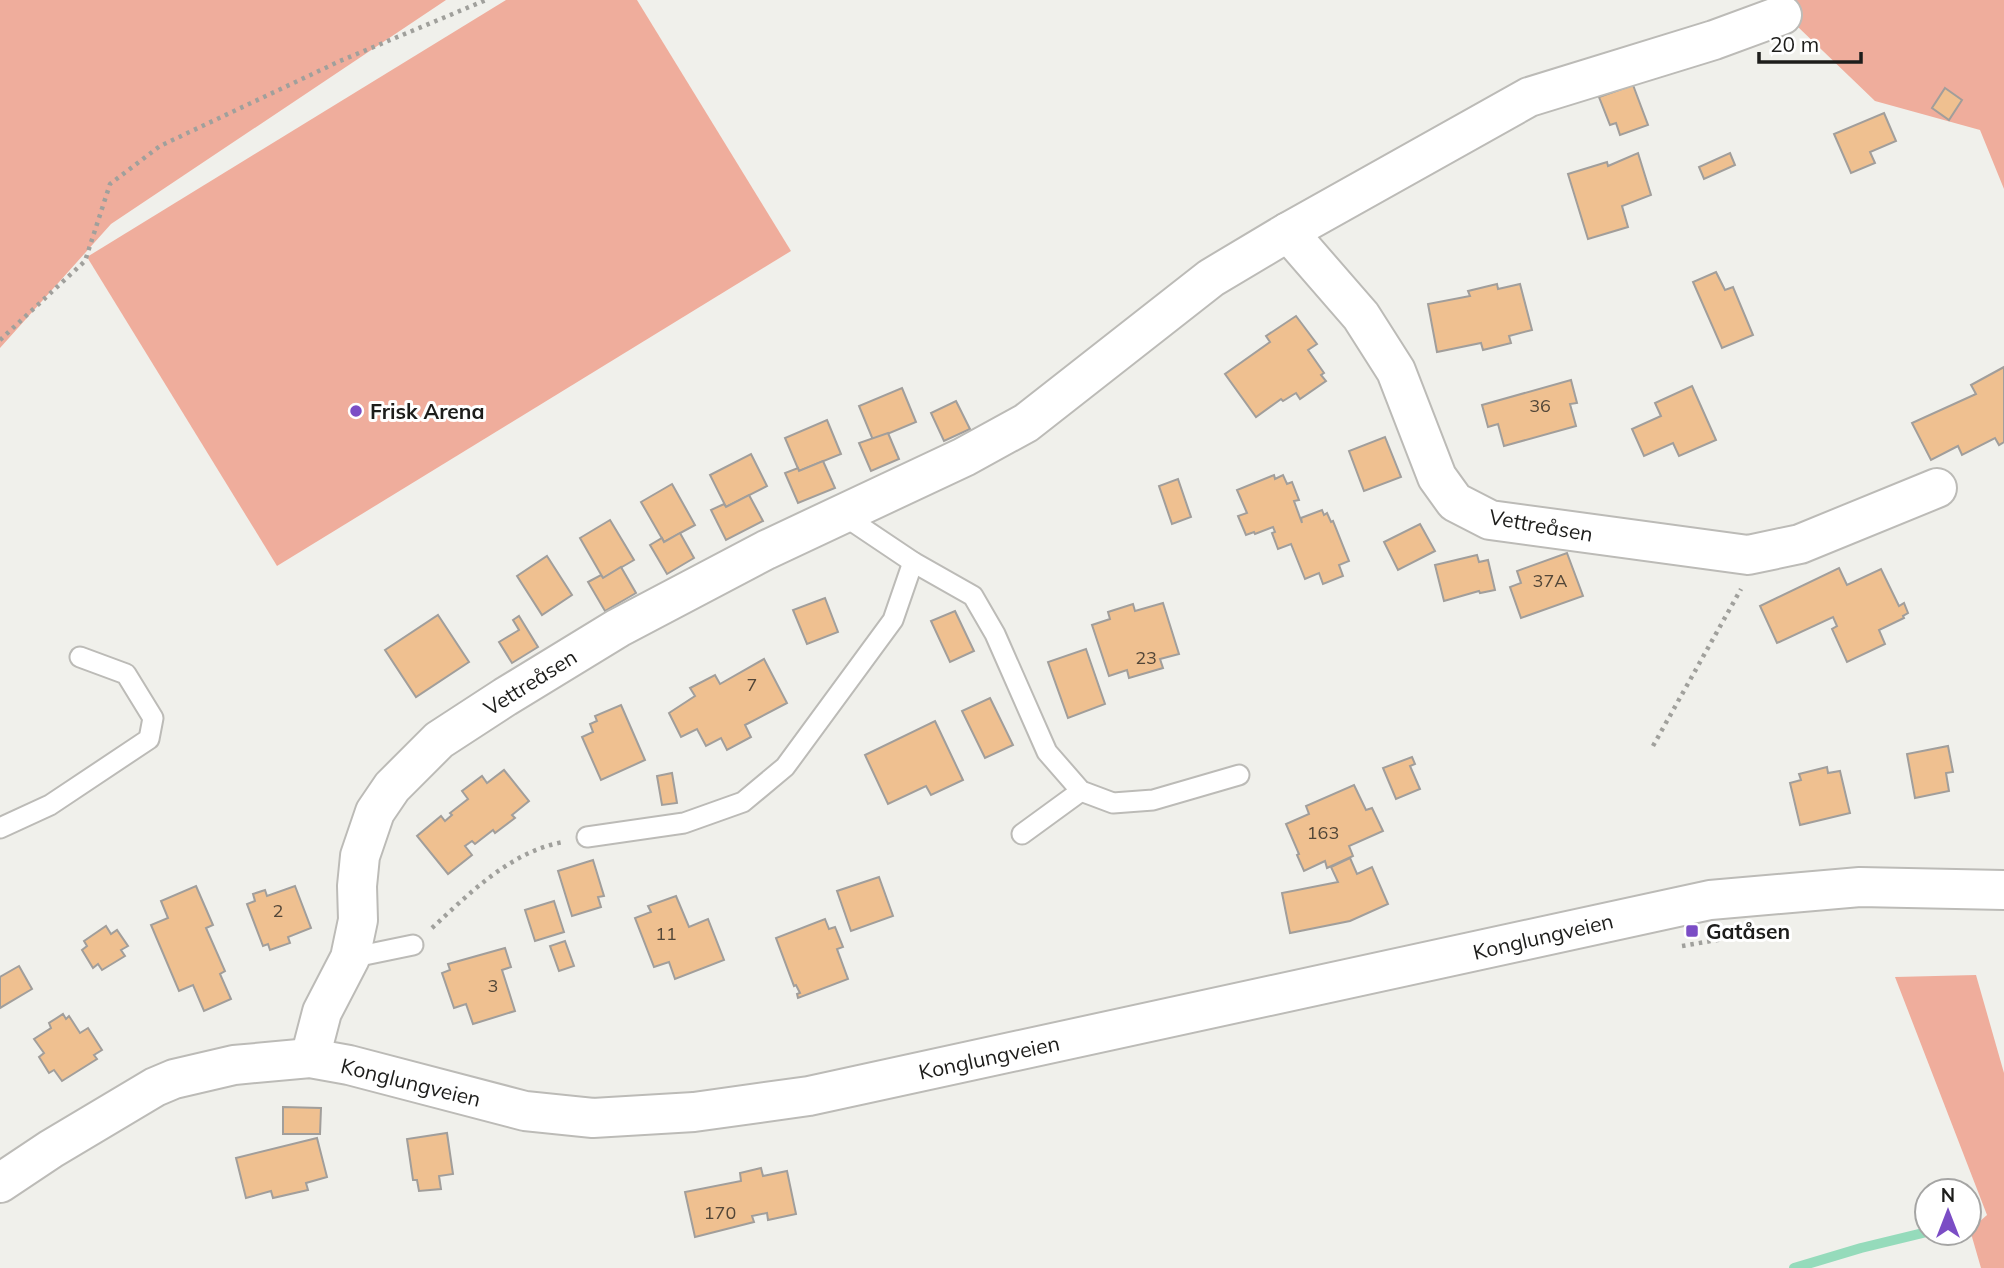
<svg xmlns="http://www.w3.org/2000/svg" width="2004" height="1268" font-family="Mulish,sans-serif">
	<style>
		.green { fill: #efad9c }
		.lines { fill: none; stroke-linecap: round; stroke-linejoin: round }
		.stream { stroke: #95dbbb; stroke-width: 10 }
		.building { fill: #efc090; stroke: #a19e9b; stroke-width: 2 }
		.lane-casing { stroke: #bcbbb7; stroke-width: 23 }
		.street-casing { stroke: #bcbbb7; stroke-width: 42 }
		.secondary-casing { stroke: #bcbbb7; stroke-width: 42 }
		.path { stroke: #a0a09c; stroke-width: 4.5; stroke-dasharray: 3.5 5; stroke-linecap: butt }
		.lane { stroke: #fff; stroke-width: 19 }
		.street { stroke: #fff; stroke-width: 38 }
		.secondary { stroke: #fff; stroke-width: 38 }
		.poi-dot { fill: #7b4dc5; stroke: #fff; stroke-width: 2.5 }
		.labels { text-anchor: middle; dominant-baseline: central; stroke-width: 6; stroke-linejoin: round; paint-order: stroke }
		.number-label { font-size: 18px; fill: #524638 }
		.poi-label { font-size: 21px; font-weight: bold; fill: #1d1d1b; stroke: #fff; text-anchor: start }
		.street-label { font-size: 21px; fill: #1d1d1b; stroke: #fff }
	</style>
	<rect width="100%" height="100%" fill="#f0f0eb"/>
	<!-- green -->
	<g class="green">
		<path d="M0 0H446L111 224 0 348Z"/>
		<path d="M506 0H637L791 251 277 566 87 257Z"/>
		<path d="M1770 0H2004V189L1980 130 1875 101Z"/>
		<path d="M1976 975 2004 1073V1268H1981L1970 1230 1987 1215 1895 977Z"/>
	</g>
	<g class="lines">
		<!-- stream -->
		<g class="stream">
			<path d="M1969 1222 1974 1221"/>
			<path d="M1794 1268 1861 1248 1927 1232"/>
		</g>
	</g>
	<!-- building -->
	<g class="building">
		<path d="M1633 85 1648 125 1620 135 1616 123 1610 125 1599 97Z"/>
		<path d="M1945 88 1962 100 1949 120 1932 108Z"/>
		<path d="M1884 113 1896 141 1870 152 1875 163 1851 173 1834 134Z"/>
		<path d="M1638 153 1651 195 1622 206 1628 227 1588 239 1568 174 1607 162 1608 166Z"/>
		<path d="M1730 153 1735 165 1704 179 1699 167Z"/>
		<path d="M1716 272 1725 290 1733 287 1753 335 1722 348 1693 282Z"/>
		<path d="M1497 284 1498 289 1520 284 1532 330 1509 336 1511 343 1483 350 1481 343 1437 352 1428 304 1470 296 1468 291Z"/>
		<path d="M1296 316 1317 344 1308 350 1324 373 1321 375 1326 381 1300 399 1296 393 1283 401 1281 399 1256 417 1225 374 1270 342 1266 336Z"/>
		<path d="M2004 367V442L1999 445 1995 438 1962 455 1958 446 1931 460 1912 423 1976 394 1971 385Z"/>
		<path d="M1571 380 1577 403 1570 404 1576 426 1504 446 1498 424 1488 427 1482 405Z"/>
		<path d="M1692 386 1716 440 1679 456 1673 443 1644 456 1632 429 1661 416 1655 403Z"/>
		<path d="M902 388 916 422 873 440 859 406Z"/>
		<path d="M956 401 970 429 944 441 931 413Z"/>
		<path d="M827 420 841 454 799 471 785 438Z"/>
		<path d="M888 433 899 459 871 471 859 443Z"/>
		<path d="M1385 437 1401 477 1364 491 1349 451Z"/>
		<path d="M751 454 767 486 726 507 710 475Z"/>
		<path d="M823 461 835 488 798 503 785 473 798 468 799 471Z"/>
		<path d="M1274 475 1275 479 1283 475 1287 484 1292 482 1299 500 1294 501 1302 523 1301 518 1322 510 1324 515 1327 513 1331 522 1333 521 1349 561 1339 565 1343 576 1323 584 1319 573 1305 579 1291 544 1278 549 1272 533 1275 532 1273 527 1255 534 1254 532 1246 535 1238 516 1247 513 1237 490Z"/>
		<path d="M1178 479 1191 517 1172 524 1159 486Z"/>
		<path d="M672 484 695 525 664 542 641 502Z"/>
		<path d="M749 495 763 521 726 540 711 510 724 504 726 507Z"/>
		<path d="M610 520 634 560 603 578 580 538Z"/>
		<path d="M1420 524 1435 551 1398 570 1384 542Z"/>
		<path d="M680 533 694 558 667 574 650 545 662 538 664 542Z"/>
		<path d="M1567 553 1583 596 1521 618 1510 587 1521 583 1517 571Z"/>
		<path d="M1477 555 1479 562 1488 560 1495 590 1480 593 1479 591 1444 601 1435 565Z"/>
		<path d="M547 556 572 595 542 615 517 576Z"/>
		<path d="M621 567 636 593 605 611 588 582 601 575 603 578Z"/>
		<path d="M1839 568 1847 585 1881 569 1899 606 1904 603 1908 613 1903 616 1904 618 1879 630 1885 644 1847 662 1832 629 1837 626 1833 617 1777 643 1760 606Z"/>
		<path d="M825 598 838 632 807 644 793 610Z"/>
		<path d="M1163 603 1179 654 1160 659 1163 668 1129 678 1127 670 1109 676 1092 625 1110 619 1108 612 1133 604 1135 611Z"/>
		<path d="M955 611 974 651 950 662 931 621Z"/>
		<path d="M438 615 469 662 416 697 385 650Z"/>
		<path d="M519 616 538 647 512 663 499 642 519 630 513 620Z"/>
		<path d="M1086 649 1105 704 1068 718 1048 662Z"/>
		<path d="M764 659 787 703 745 725 751 737 727 750 721 738 706 746 697 729 681 737 669 713 695 696 690 688 715 675 720 684Z"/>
		<path d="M990 698 1013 745 985 758 962 711Z"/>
		<path d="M621 705 645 760 601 780 582 737 593 732 590 724 597 721 595 716Z"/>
		<path d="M935 721 963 780 931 795 926 786 888 804 865 755Z"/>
		<path d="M1948 746 1953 772 1946 773 1949 791 1915 798 1907 754Z"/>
		<path d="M1412 757 1415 764 1410 766 1420 789 1396 799 1383 768Z"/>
		<path d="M1827 767 1828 773 1840 771 1850 813 1800 825 1790 783 1801 780 1799 774Z"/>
		<path d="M504 770 529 801 512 815 515 818 495 833 493 830 475 844 472 841 465 846 472 855 448 874 417 836 441 816 445 821 452 815 450 813 468 799 462 791 482 776 487 783Z"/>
		<path d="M672 773 677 803 662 805 657 776Z"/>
		<path d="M1354 785 1366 810 1372 808 1383 831 1349 846 1353 856 1327 868 1325 861 1304 871 1297 855 1299 854 1286 824 1309 814 1306 806Z"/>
		<path d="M1350 858 1357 874 1372 867 1388 904 1350 921 1290 933 1282 893 1338 882 1331 867Z"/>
		<path d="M593 860 604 896 598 897 601 907 572 916 558 871Z"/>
		<path d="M879 877 893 916 851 931 837 891Z"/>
		<path d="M196 886 213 925 206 928 225 971 220 974 231 999 204 1011 193 985 179 991 151 925 168 918 161 901Z"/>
		<path d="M295 886 311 928 288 937 290 943 270 950 268 944 263 946 247 904 255 901 253 894 265 890 267 896Z"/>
		<path d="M676 896 689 927 708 919 724 960 675 979 669 962 654 967 635 918 651 912 648 906Z"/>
		<path d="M554 901 564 932 535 941 525 910Z"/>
		<path d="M825 919 829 929 835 927 843 947 837 949 848 979 798 998 797 994 800 993 796 985 794 986 776 938Z"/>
		<path d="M106 926 111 934 117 930 128 946 121 950 125 956 102 970 98 964 93 968 82 950 87 946 84 941Z"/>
		<path d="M565 941 574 966 559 971 550 946Z"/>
		<path d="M505 948 511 967 502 970 515 1011 473 1024 466 1004 454 1008 442 973 450 970 448 964Z"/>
		<path d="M19 966 32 989 0 1008V977Z"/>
		<path d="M63 1014 66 1019 69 1016 80 1033 88 1028 102 1050 94 1055 97 1059 62 1081 54 1070 49 1073 39 1057 44 1053 34 1039 51 1028 49 1023Z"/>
		<path d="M283 1107 321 1108 320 1134H283Z"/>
		<path d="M447 1133 453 1174 439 1176 441 1189 419 1191 417 1180H413L407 1139Z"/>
		<path d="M317 1138 327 1177 306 1183 308 1190 273 1198 271 1191 246 1198 236 1158Z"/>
		<path d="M761 1168 763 1176 787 1171 796 1214 768 1220 767 1213 752 1216 754 1222 695 1237 685 1192 741 1181 740 1173Z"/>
	</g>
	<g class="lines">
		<defs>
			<g id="lane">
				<path d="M843 515 913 562 973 596 995 634 1047 752 1081 791 1113 803 1153 800 1239 775"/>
				<path d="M0 828 50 805 149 739 153 718 126 674 80 657"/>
				<path d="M1022 834 1081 791"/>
				<path d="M587 837 684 823 743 802 785 767 893 620 913 562"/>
				<path d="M350 958 413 945"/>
			</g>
			<g id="street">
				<path d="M1288 232 1361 316 1396 371 1437 477 1455 502 1490 520 1748 555 1800 544 1937 488"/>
				<path d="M310 1058 322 1012 350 958 358 920 357 886 360 856 375 812 392 787 439 740 505 697 618 628 766 550 964 457 1026 423 1211 278 1288 232 1529 97 1714 40 1782 15"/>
			</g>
			<path id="secondary" d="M0 1183 51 1149 155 1087 174 1079 234 1065 310 1058 349 1065 525 1111 593 1118 694 1112 809 1096 1710 900 1860 887 2004 890"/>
		</defs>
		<!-- lane casing -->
		<use href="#lane" class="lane-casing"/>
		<!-- street casing -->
		<use href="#street" class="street-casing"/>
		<!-- secondary casing -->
		<use href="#secondary" class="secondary-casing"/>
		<!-- path -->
		<g class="path">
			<path d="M0 340 85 261 110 184 160 146 340 61 486 0"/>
			<path d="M1653 746 1741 589"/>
			<path d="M432 928C470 893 510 852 563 842"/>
			<path d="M1682 946 1735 937"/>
		</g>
		<!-- lane -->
		<use href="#lane" class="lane"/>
		<!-- street -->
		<use href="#street" class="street"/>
		<!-- secondary -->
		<use href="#secondary" class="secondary"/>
	</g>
	<!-- markers -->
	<g class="poi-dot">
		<circle cx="356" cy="411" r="7"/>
		<rect x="1685" y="924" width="14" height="14" rx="3.5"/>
	</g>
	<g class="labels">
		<!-- number labels -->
		<g class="number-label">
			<text x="1540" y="405">36</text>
			<text x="1550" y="580">37A</text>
			<text x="1146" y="657">23</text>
			<text x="752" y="684">7</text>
			<text x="1323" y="832">163</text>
			<text x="278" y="910">2</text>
			<text x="666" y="933">11</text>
			<text x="493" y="985">3</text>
			<text x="720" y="1212">170</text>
		</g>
		<!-- poi labels -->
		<g class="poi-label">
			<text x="370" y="411">Frisk Arena</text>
			<text x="1706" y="931">Gatåsen</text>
		</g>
		<!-- street labels -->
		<g class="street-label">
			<text transform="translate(1541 525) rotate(10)">Vettreåsen</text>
			<text transform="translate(530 682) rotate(-32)">Vettreåsen</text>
			<text transform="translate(1543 936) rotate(-13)">Konglungveien</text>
			<text transform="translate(989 1057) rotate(-12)">Konglungveien</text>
			<text transform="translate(411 1082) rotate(14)">Konglungveien</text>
		</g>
	</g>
	<!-- north arrow -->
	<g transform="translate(1948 1212)"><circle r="33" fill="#ffffff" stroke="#a5a5a4" stroke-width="2"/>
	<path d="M0-5L12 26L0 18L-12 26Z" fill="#7b4dc5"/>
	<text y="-10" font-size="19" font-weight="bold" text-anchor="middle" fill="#1d1d1b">N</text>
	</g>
	<!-- scale -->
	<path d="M1759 52v10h102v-10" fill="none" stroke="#1d1d1b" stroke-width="3.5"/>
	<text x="1770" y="52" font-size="21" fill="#1d1d1b" stroke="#ffffff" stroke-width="5" paint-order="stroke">20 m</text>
</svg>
